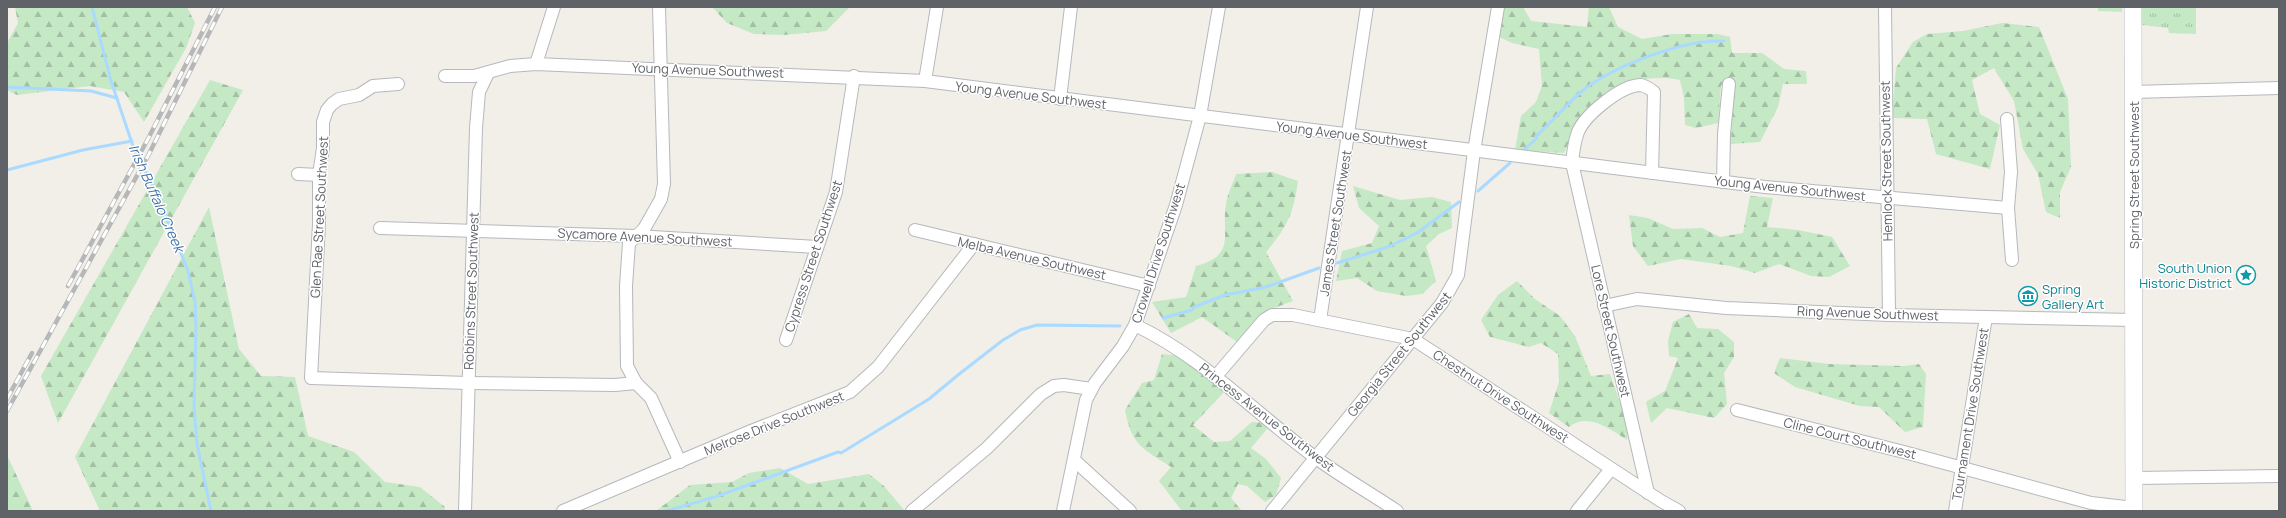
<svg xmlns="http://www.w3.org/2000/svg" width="2286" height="518" font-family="Manrope,sans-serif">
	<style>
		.grass { fill: url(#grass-tufts) }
		.forest { fill: url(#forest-firs) }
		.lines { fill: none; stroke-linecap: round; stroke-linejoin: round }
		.stream { stroke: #aadaff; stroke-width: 3 }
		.street-casing { stroke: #b5b8bc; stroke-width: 14 }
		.secondary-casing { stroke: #b6babf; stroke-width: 18 }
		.street { stroke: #fff; stroke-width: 12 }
		.secondary { stroke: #fff; stroke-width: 17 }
		.rail-casing { stroke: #b6b7b8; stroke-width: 4.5 }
		.rail { stroke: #fff; stroke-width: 3; stroke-dasharray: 9; stroke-linecap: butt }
		.labels { text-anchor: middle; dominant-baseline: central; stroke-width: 3; stroke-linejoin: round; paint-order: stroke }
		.street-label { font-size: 13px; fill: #5f6368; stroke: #fff }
		.culture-label { font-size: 13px; fill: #0d838f; stroke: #fff; text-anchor: end }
		.water-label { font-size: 14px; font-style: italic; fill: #4174aa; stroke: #fff }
	</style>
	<defs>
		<pattern id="grass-tufts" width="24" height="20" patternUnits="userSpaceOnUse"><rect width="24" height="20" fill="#c5e8c5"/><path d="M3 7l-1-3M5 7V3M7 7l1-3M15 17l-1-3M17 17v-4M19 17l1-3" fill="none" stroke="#a3c0a4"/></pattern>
		<pattern id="forest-firs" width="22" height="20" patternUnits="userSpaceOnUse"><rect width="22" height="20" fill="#c5e8c5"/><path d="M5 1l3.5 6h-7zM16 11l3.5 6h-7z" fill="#a3c0a4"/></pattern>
	</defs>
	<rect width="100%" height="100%" fill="#f1efe8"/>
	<!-- grass -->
	<g class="grass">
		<path d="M2098 7H2122V12L2098 11Z"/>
		<path d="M2142 7H2196V34L2169 33 2168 28 2142 25Z"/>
	</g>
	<!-- forest -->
	<g class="forest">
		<path d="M15 7H187L195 23 186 48 144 122 124 92 90 86 17 95 7 90V43L18 23Z"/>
		<path d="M712 7H850L826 31 784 35 754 34 727 23Z"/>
		<path d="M1502 7H1523L1531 21 1587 27 1589 7H1609L1618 27 1642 39 1672 34H1718L1730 37 1732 53H1762L1784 69 1806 71 1807 84H1783L1778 107 1760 142 1731 144 1733 82 1721 85 1718 123 1696 128 1685 125 1684 98 1680 80C1640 72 1598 89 1577 125 1572 134 1568 144 1564 153L1515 150 1521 116 1536 102 1542 86 1539 49 1512 43 1497 36Z"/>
		<path d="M2002 23 2039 27 2068 99 2071 167 2060 192V218L2046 212 2038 174 2023 149 2014 101 1994 68 1972 80 1980 114 2000 125 1990 169 1936 154 1927 119 1892 118 1896 68 1913 42 1927 34 1963 31Z"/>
		<path d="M210 80 243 90 58 423 41 376Z"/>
		<path d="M1272 172 1298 181C1293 214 1288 226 1266 252L1293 301 1266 311 1237 342 1202 317 1171 333 1152 302 1186 297 1196 266C1237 255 1221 235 1226 204 1227 194 1233 184 1236 174Z"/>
		<path d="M1353 186 1400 200 1432 197 1451 202 1452 228 1439 234 1426 246 1436 281 1422 294 1406 296 1377 291 1357 278 1336 281 1342 251 1372 243 1379 226 1359 208Z"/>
		<path d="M1750 196 1773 198 1767 227 1798 230 1832 237 1850 266 1829 277 1811 276 1779 264 1755 273 1731 266 1681 259 1648 266 1633 246 1629 215 1648 218 1673 229 1702 228 1720 237 1743 233Z"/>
		<path d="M209 207 239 349 261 376 295 377 308 436 354 452 385 482 420 487 445 507V511H100L75 457Z"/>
		<path d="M1517 281 1535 299 1560 316 1575 336 1591 376 1610 374 1628 425 1627 440C1609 429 1589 412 1569 427L1549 413 1559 382 1558 354 1541 343 1529 347 1490 337 1481 320 1498 295Z"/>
		<path d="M1689 314 1697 328 1718 329 1734 342V357L1724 373 1727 404 1714 418 1667 408 1651 423 1646 402 1665 391 1678 358 1669 356 1668 341 1673 322Z"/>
		<path d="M1162 354 1180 356 1225 391 1193 425 1214 442 1230 441 1252 422 1265 423 1267 429 1251 448 1266 459 1281 478 1276 495 1265 502 1247 486 1238 484 1231 498 1242 511H1182L1159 481 1171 467C1142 448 1132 446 1125 410L1142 383 1154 380Z"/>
		<path d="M1780 358 1829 364 1904 366 1919 364 1926 374 1923 427 1905 432 1879 407 1860 406 1795 387 1774 373Z"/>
		<path d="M7 457H8L33 511H7Z"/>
		<path d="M780 468 808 484 869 474 883 485 905 511H656L690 485 732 482 749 473Z"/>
	</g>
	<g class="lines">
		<!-- stream -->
		<g class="stream">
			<path d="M92 7 111 81 135 152 157 193 188 271 195 302 196 328 194 407 197 444 211 511"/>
			<path d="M7 87 91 91 117 98"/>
			<path d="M1525 149 1536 139V136C1552 122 1566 105 1582 91 1614 66 1683 39 1724 41"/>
			<path d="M7 170 83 150 132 141"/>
			<path d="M1478 191 1510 163"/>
			<path d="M1337 263 1388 247 1417 233 1459 202"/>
			<path d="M1163 318 1192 310 1194 307 1225 295 1266 287 1319 268"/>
			<path d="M666 511 715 497 838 452 841 453 929 399 958 375 1003 340 1020 330 1037 325 1120 326"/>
		</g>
		<defs>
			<g id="street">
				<path d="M659 7 664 184 661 199 644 229 629 243 626 286 627 366 636 383 651 398 680 462"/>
				<path d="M1885 7 1889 315"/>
				<path d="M536 64 554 7"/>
				<path d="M445 76H474L510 66 536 64 925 81 1765 187 2008 208"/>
				<path d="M925 81 937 7"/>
				<path d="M398 84 373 86 359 95 339 99 332 104 327 110 323 122V148L319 175V224L311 378 468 383 615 385 636 383"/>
				<path d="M2133 92 2279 88"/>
				<path d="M1060 99 1071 7"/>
				<path d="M2007 119 2011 172 2008 208 2012 260"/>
				<path d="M298 174 319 175"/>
				<path d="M1723 182 1724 134 1729 84"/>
				<path d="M380 228 636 236 817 247"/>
				<path d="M915 230 1149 286"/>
				<path d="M1604 306 1637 299 1726 308 1889 315 2134 320"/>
				<path d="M1320 320 1367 7"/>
				<path d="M1135 325C1204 358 1255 413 1316 458 1342 477 1370 493 1397 511"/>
				<path d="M786 340 836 192 854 76"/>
				<path d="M1216 376 1264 320 1272 315H1293L1413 339 1661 501 1679 511"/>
				<path d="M1737 410 1904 452 2091 503 2134 508"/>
				<path d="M1074 460 1130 511"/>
				<path d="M2134 478 2279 476"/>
				<path d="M1648 493 1572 163C1573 153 1574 142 1578 132 1585 115 1621 85 1641 85 1646 86 1650 89 1654 92L1652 173"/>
				<path d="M465 511 476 128 479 92 488 73"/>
				<path d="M563 511 751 431 850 392 878 367 974 244"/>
				<path d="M912 511 987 448 1041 394 1054 386 1064 385 1091 389"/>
				<path d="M1063 511 1086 400 1095 383 1123 346 1135 325 1176 205 1200 116 1219 7"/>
				<path d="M1272 511 1442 303 1458 275 1474 151 1498 7"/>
				<path d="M1577 511 1611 469"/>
				<path d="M1955 511 1986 317"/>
			</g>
			<path id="secondary" d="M2133 7 2134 511"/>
		</defs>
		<!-- street casing -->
		<use href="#street" class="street-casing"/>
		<!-- secondary casing -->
		<use href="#secondary" class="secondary-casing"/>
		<!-- street -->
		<use href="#street" class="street"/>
		<!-- secondary -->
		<use href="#secondary" class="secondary"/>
		<defs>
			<g id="rail">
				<path d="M68 286 149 137 215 7"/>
				<path d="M7 399 32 353"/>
				<path d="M7 411 149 154 222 7"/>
			</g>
		</defs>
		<!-- rail casing -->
		<use href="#rail" class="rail-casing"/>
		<!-- rail -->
		<use href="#rail" class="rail"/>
	</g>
	<!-- icons -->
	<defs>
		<symbol id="sight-ring" viewBox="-11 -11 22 22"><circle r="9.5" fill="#fff" stroke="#0f9aa8" stroke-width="1.5"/><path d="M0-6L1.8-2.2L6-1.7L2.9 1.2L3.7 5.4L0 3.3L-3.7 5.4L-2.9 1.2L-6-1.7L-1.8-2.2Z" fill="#0f9aa8"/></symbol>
		<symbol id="museum-ring" viewBox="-11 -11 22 22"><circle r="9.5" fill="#fff" stroke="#0f9aa8" stroke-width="1.5"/><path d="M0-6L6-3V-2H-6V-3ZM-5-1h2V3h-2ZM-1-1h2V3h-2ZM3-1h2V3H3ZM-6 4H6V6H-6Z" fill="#0f9aa8"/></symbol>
	</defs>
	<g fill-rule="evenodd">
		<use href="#sight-ring" x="2235" y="264" width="22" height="22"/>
		<use href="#museum-ring" x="2017" y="285" width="22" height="22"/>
	</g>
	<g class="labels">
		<!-- street labels -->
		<g class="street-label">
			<text transform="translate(708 70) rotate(2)">Young Avenue Southwest</text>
			<text transform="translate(1031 95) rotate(7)">Young Avenue Southwest</text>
			<text transform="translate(1352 135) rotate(7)">Young Avenue Southwest</text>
			<text transform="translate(1886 161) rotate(-91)">Hemlock Street Southwest</text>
			<text transform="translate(2134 175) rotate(-90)">Spring Street Southwest</text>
			<text transform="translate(1790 188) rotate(6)">Young Avenue Southwest</text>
			<text transform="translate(319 217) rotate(-87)">Glen Rae Street Southwest</text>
			<text transform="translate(1335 223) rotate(-81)">James Street Southwest</text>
			<text transform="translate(645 237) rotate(3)">Sycamore Avenue Southwest</text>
			<text transform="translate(1158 253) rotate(-72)">Crowell Drive Southwest</text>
			<text transform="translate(813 256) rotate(-72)">Cypress Street Southwest</text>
			<text transform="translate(1032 258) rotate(13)">Melba Avenue Southwest</text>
			<text transform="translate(471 291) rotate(-88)">Robbins Street Southwest</text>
			<text transform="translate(1868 313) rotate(2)">Ring Avenue Southwest</text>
			<text transform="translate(1611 331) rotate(77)">Lore Street Southwest</text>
			<text transform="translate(1399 354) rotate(-51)">Georgia Street Southwest</text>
			<text transform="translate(1501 396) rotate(33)">Chestnut Drive Southwest</text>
			<text transform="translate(1970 414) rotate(-81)">Tournament Drive Southwest</text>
			<text transform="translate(1267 417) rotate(38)">Princess Avenue Southwest</text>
			<text transform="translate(774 423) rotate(-22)">Melrose Drive Southwest</text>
			<text transform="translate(1850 438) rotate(14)">Cline Court Southwest</text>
		</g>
		<!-- culture labels -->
		<g class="culture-label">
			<text x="2232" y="268">South Union<tspan x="2232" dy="15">Historic District</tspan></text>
			<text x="2042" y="289" text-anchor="start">Spring<tspan x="2042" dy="15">Gallery Art</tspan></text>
		</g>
		<!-- water labels -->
		<g class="water-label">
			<text transform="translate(157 198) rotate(66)">Irish Buffalo Creek</text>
		</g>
	</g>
	<!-- border -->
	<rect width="2286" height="518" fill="none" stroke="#5f6368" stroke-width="16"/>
</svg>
